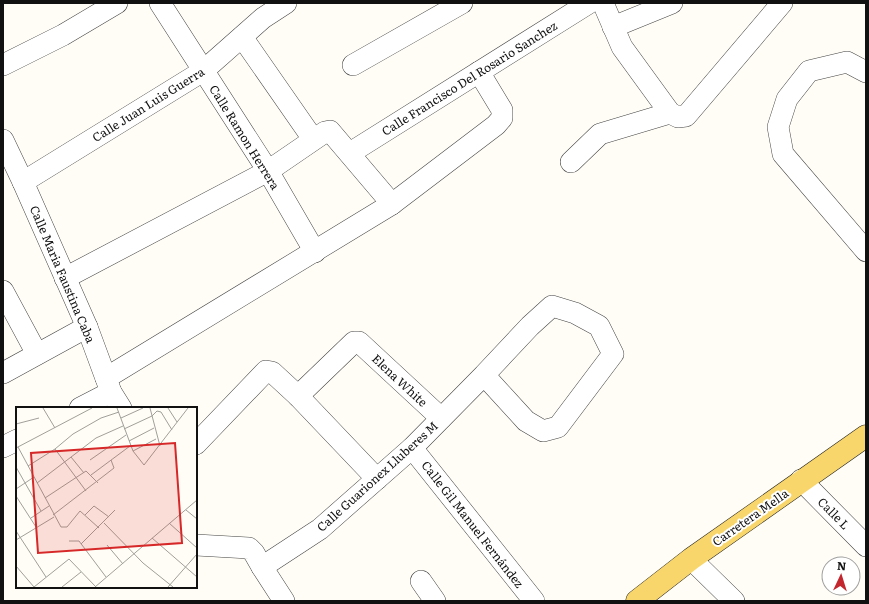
<svg xmlns="http://www.w3.org/2000/svg" width="869" height="604" font-family="Literata,serif">
	<style>
		.lines { fill: none; stroke-linecap: round; stroke-linejoin: round }
		.minor-casing { stroke: #444; stroke-width: 22 }
		.major-casing { stroke: #222; stroke-width: 23 }
		.minor { stroke: #fff; stroke-width: 21 }
		.major { stroke: #f9d66b; stroke-width: 22 }
		.labels { text-anchor: middle; dominant-baseline: central; stroke-width: 4; stroke-linejoin: round; paint-order: stroke }
		.street-label { font-size: 12px; fill: #111; stroke: #fff }
		.inset-road { fill: none; stroke: #a09f9a; stroke-width: 1 }
		.view { fill: #d62828; fill-opacity: 0.15; stroke: #d62828; stroke-width: 2 }
		.inset-edge { fill: none; stroke: #111; stroke-width: 2 }
	</style>
	<rect width="100%" height="100%" fill="#fffdf5"/>
	<g class="lines">
		<defs>
			<g id="minor">
				<path d="M160 3 268 171 315 252"/>
				<path d="M603 3 622 47 670 113 678 117 686 116 782 3"/>
				<path d="M613 27 672 3"/>
				<path d="M242 37 313 139"/>
				<path d="M3 65 63 35 117 3"/>
				<path d="M353 65 462 3"/>
				<path d="M866 72 847 62 809 71 787 99 778 127 783 154 866 251"/>
				<path d="M3 140 23 182 87 327 111 392 121 408"/>
				<path d="M350 153 589 3"/>
				<path d="M571 162 600 134 670 113"/>
				<path d="M23 182 203 71 263 18 286 3"/>
				<path d="M65 278 268 171 325 132 330 131 392 204"/>
				<path d="M3 291 37 354"/>
				<path d="M3 373 87 327"/>
				<path d="M106 378 392 204 496 125 502 118V110L479 72"/>
				<path d="M298 396 354 342H359L441 418"/>
				<path d="M80 408 111 392"/>
				<path d="M196 444 266 371 272 372 298 396 377 479"/>
				<path d="M3 447 17 440"/>
				<path d="M412 448 534 601"/>
				<path d="M801 480 866 546"/>
				<path d="M196 545 249 548 254 553 262 567 284 601"/>
				<path d="M691 559 734 601"/>
				<path d="M262 567 320 529 412 448 484 375 530 326 552 306 575 313 599 326 613 354 558 427 543 431 526 421 484 375"/>
				<path d="M421 581 435 601"/>
			</g>
			<path id="major" d="M637 601 691 559 866 436"/>
		</defs>
		<!-- minor casing -->
		<use href="#minor" class="minor-casing"/>
		<!-- major casing -->
		<use href="#major" class="major-casing"/>
		<!-- minor -->
		<use href="#minor" class="minor"/>
		<!-- major -->
		<use href="#major" class="major"/>
	</g>
	<g class="labels">
		<!-- street labels -->
		<g class="street-label">
			<text transform="translate(469 78) rotate(-32)">Calle Francisco Del Rosario Sanchez</text>
			<text transform="translate(148 104) rotate(-32)">Calle Juan Luis Guerra</text>
			<text transform="translate(245 137) rotate(58)">Calle Ramon Herrera</text>
			<text transform="translate(63 274) rotate(67)">Calle Maria Faustina Caba</text>
			<text transform="translate(400 380) rotate(43)">Elena White</text>
			<text transform="translate(377 476) rotate(-42)">Calle Guarionex Lluberes M</text>
			<text transform="translate(834 513) rotate(45)">Calle L</text>
			<text transform="translate(750 517) rotate(-35)">Carretera Mella</text>
			<text transform="translate(473 524) rotate(52)">Calle Gil Manuel Fernández</text>
		</g>
	</g>
	<!-- overview -->
	<g transform="translate(16 407)">
		<rect width="181" height="181" fill="#fffdf5"/>
		<path class="inset-road" d="M27 1 39 21M101 1 117 44 128 58 172 1M134 1 144 39M152 1 161 15M105 11 127 1M0 17 23 11M108 22 136 9 141 4 145 5 156 23M113 34 138 21M2 40 45 120H51L64 104 83 121M0 41 76 1M39 42 70 84M117 44 140 32M55 50 68 66M74 53 110 28M12 59 39 42 57 27 85 11 103 5M0 60 25 104M75 68 114 39M21 76 80 31 107 19M0 82 18 70M0 89 20 120M29 91 70 64 82 76M170 103 181 112M37 108 98 61 95 53M69 108 78 99 93 110M15 111 33 99M88 116 127 156 157 180M153 116 181 141M0 124 30 170M136 131 181 170M0 133 38 110M53 134H63L90 170M65 137 99 103M91 138 107 157M0 159 18 180M18 180 53 152 80 180M46 180 65 165M79 180 181 93M152 180 181 147"/>
		<path class="view" d="M159 36 166 136 22 146 15 46Z"/>
		<rect width="181" height="181" class="inset-edge"/>
	</g>
	<!-- border -->
	<rect width="869" height="604" fill="none" stroke="#111111" stroke-width="8"/>
	<!-- north arrow -->
	<g transform="translate(841 576) rotate(4)"><circle r="19" fill="#ffffff" stroke="#a0a0a0"/>
	<path d="M0-3L7 15L0 10L-7 15Z" fill="#c4262e"/>
	<text y="-6" font-size="11" font-weight="bold" text-anchor="middle" fill="#111111">N</text>
	</g>
</svg>
